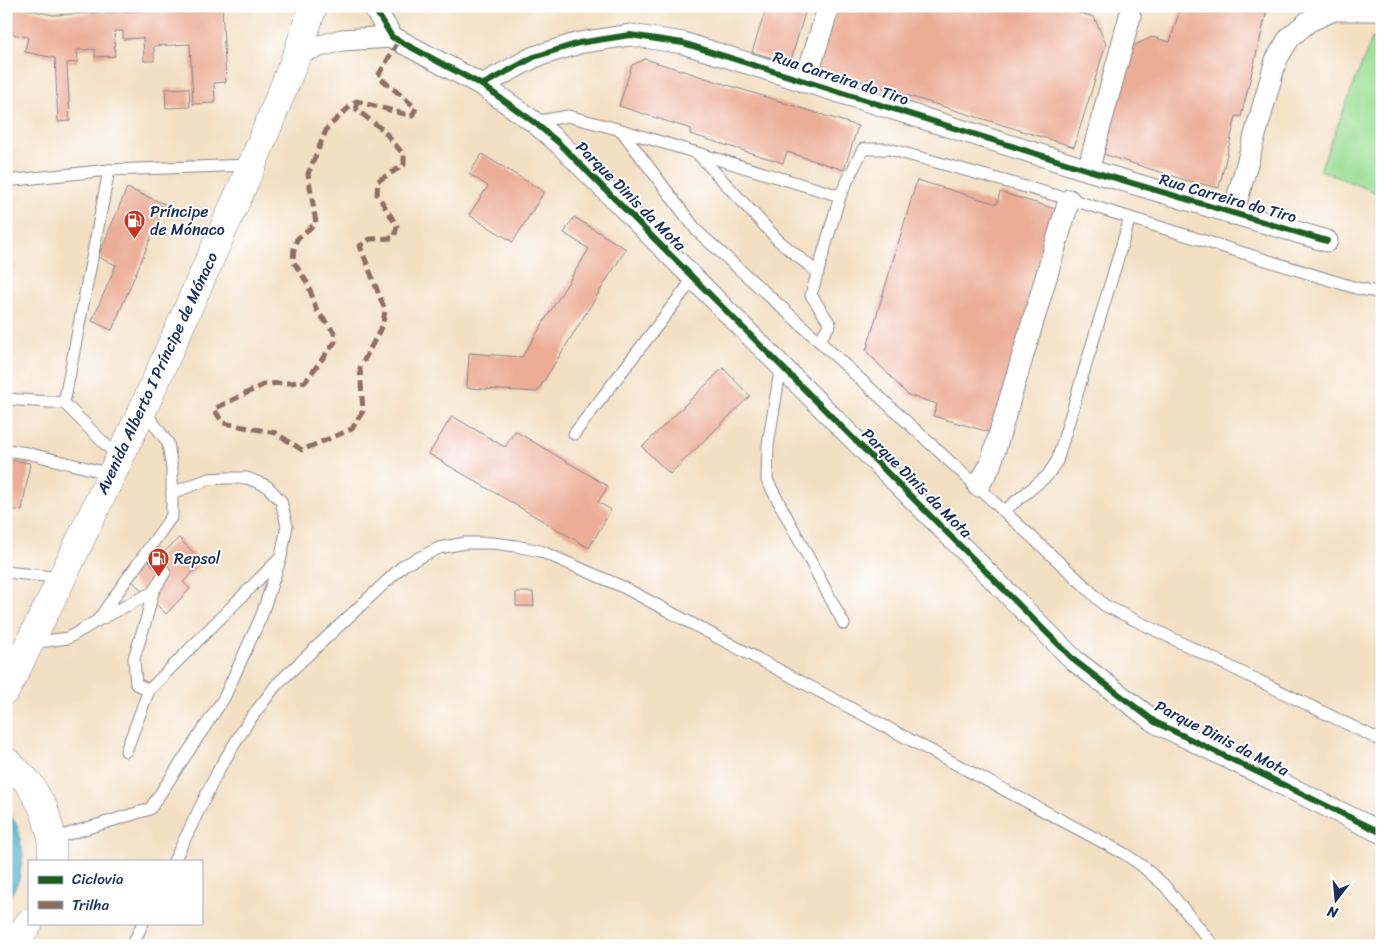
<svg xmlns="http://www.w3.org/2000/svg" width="1388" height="952" font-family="Sriracha,sans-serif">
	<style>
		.green { fill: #9bde95; stroke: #5b867a }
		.water { fill: #3faabf; stroke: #2d6c8e }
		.building { fill: #ecad97 }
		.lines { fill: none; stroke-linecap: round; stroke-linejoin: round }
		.service-casing { stroke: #878790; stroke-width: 13 }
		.minor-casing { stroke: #878790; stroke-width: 23 }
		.secondary-casing { stroke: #878790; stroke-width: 29 }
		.service { stroke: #fff; stroke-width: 11 }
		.minor { stroke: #fff; stroke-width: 21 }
		.secondary { stroke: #fff; stroke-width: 28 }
		.quiet { stroke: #8d6e63; stroke-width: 5; stroke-dasharray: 10 5; stroke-linecap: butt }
		.cycleway-casing { stroke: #fff; stroke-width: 9 }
		.cycleway { stroke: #1b5e20; stroke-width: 6 }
		.labels { text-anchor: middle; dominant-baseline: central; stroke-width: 4; stroke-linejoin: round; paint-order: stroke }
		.street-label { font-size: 16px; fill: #1b2f5e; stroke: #fff }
		.poi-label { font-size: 16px; fill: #1b2f5e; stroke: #fff; text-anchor: start }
	</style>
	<rect width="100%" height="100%" fill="#fff"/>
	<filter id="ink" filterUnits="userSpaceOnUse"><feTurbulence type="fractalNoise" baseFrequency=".02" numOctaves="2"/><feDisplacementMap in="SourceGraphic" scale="10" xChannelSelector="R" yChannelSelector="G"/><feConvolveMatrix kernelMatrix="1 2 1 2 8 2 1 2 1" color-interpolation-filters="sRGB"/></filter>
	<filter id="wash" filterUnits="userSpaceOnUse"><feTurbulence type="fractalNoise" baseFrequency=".0096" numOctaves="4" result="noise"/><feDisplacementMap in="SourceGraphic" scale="20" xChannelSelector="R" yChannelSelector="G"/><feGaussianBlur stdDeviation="1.12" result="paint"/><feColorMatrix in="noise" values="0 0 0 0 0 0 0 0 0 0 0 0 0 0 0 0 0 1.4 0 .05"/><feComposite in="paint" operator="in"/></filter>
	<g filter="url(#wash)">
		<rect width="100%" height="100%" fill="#f3dfc2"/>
		<!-- green -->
		<path class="green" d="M1372 38 1382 41V195L1320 170Z"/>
		<!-- water -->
		<path class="water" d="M6 805 18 828 23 854 19 880 6 904Z"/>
		<g id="blocks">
			<!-- building -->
			<g class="building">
				<path d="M6 6H13L53 15 222 7 226 82 214 83 215 103 193 104 190 44 154 46V61H144L143 38 123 39V31H114L115 56 95 57V49L77 50 78 62 67 63 70 121 58 122 55 58 25 52 28 37 6 33Z"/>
				<path d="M767 6H807L790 63 752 52Z"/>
				<path d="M834 6H1078L1076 12 1094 17 1106 44 1074 147 815 67Z"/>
				<path d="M1181 6H1268L1241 117 1236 116 1219 188 1185 180 1100 153 1133 46 1152 37 1170 42Z"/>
				<path d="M645 59 858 126 844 170 787 152 783 163 690 134 691 129 619 106 632 65Z"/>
				<path d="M189 88 190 107 166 108 165 89Z"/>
				<path d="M482 154 544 192 513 242 469 215 488 186 469 174Z"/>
				<path d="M917 180 997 204 1000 192 1059 210 993 433 933 416 937 404 908 395 866 351Z"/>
				<path d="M127 188 165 204 112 330 92 321 116 265 98 257Z"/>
				<path d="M574 217 626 249 537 392 467 388 469 353 522 357 589 249 564 233Z"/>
				<path d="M723 368 750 396 670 474 642 447Z"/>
				<path d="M452 416 505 447 515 431 608 486 598 502 611 510 589 548 429 454Z"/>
				<path d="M6 459 30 463 22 511 11 509 6 519Z"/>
				<path d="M179 538 203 562 183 582 190 589 166 614 123 572 149 545 160 556Z"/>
				<path d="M516 592H533L534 606H516Z"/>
			</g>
		</g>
	</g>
	<g filter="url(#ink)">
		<use href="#blocks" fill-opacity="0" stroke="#878790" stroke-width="1"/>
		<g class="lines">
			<defs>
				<g id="service">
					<path d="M534 122 568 116 621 130 697 231 819 341"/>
					<path d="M621 130 840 196"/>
					<path d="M697 153 778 240 818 273"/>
					<path d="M6 181 109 170"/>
					<path d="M1382 293 1356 288 1076 201 889 149H863L840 196 811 295 830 324 819 341 1085 586 1104 605 1382 741"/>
					<path d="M781 365 768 445 767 480 844 624"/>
					<path d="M6 399 64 403"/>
					<path d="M574 434 694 278"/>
					<path d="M6 450 27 453 111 474"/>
					<path d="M119 458 64 403 109 170 250 165"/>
					<path d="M1004 511 1047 476 1057 461 1130 218"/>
					<path d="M148 549 165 572 153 592 146 620 134 658 136 684 149 690 278 560"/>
					<path d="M6 572 62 578"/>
					<path d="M101 619 153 592"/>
					<path d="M31 643 68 638 97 621 172 516V469L168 443 144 410"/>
					<path d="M126 751 149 690"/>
					<path d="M52 839 150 809 224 698 261 617 281 557 287 526 281 501 267 486 247 478H225L209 479 172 493"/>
					<path d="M174 861 219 769 248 722 277 684 404 565 439 548 465 543H493L516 546 540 551 623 587 1125 854 1141 865 1164 885 1214 946"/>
					<path d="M132 946 143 923"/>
				</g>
				<g id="minor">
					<path d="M373 6 392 37 482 85 534 57 579 43 630 35 683 43 1088 170 1327 241"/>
					<path d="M298 52 342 40 392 37"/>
					<path d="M805 82 829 6"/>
					<path d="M482 85 534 122 559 143 1075 661 1155 722 1382 833"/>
					<path d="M1088 170 1130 16"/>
					<path d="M1233 214 1276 60 1290 37 1309 21 1334 10H1382"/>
					<path d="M978 486 990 466 1069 200"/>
				</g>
				<g id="secondary">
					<path d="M6 690 62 578 143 409 252 165 298 52 313 6"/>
					<path d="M6 761 29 783 44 809 52 839V861"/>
					<path d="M6 946 23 932 29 923"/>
				</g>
			</defs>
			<!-- service casing -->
			<use href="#service" class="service-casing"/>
			<!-- minor casing -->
			<use href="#minor" class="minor-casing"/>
			<!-- secondary casing -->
			<use href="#secondary" class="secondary-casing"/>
			<!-- service -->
			<use href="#service" class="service"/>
			<!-- minor -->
			<use href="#minor" class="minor"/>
			<!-- secondary -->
			<use href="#secondary" class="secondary"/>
			<!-- quiet -->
			<path class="quiet" d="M356 101 357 110 383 130 404 155V165L378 181 377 194 397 226 394 238 370 239 360 246 385 310 383 324 360 368 363 411 352 429 302 450 276 433 223 423 214 409 265 384 305 382 335 342 334 332 317 311 308 284 293 261 294 248 297 239 316 223 308 174 327 128 356 101 412 116 416 108 378 76 399 40"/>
			<defs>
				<g id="cycleway">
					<path d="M373 6 392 37 482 85 534 57 579 43 630 35 683 43 1088 170 1327 241"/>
					<path d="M482 85 534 122 559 143 1075 661 1155 722 1382 833"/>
				</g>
			</defs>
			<!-- cycleway casing -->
			<use href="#cycleway" class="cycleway-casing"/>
			<!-- cycleway -->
			<use href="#cycleway" class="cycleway"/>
		</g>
	</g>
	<!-- icons -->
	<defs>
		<symbol id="fuel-pin" viewBox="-11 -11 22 30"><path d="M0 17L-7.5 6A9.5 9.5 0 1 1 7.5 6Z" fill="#c8321e" stroke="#fff"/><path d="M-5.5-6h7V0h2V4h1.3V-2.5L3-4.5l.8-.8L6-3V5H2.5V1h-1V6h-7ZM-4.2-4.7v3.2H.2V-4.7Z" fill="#fff"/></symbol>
	</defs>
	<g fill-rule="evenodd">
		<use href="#fuel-pin" x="122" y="208" width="25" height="34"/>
		<use href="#fuel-pin" x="146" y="546" width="25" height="34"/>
	</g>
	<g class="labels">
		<!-- street labels -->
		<g class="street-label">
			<text transform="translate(841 78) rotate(18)">Rua Carreira do Tiro</text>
			<text transform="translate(631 196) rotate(45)">Parque Dinis da Mota</text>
			<text transform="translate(1228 198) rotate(16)">Rua Carreira do Tiro</text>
			<text transform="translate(157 373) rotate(-65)">Avenida Alberto I Príncipe de Mónaco</text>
			<text transform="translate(917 483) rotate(45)">Parque Dinis da Mota</text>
			<text transform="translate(1222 738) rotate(27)">Parque Dinis da Mota</text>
		</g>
		<!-- poi labels -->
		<g class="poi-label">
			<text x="150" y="211">Príncipe<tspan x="150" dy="18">de Mónaco</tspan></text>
			<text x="174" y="558">Repsol</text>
		</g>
	</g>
	<!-- margin -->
	<rect width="1388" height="952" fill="none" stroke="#fff" stroke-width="25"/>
	<!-- legend -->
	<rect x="28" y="860" width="175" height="65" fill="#ffffff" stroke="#a4acbf"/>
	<rect x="38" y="876" width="25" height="8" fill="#1b5e20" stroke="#a4acbf"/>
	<text x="72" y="884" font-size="15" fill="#1b2f5e">Ciclovia</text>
	<rect x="38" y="901" width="25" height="8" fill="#8d6e63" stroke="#a4acbf"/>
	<text x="72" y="910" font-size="15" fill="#1b2f5e">Trilha</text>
	<!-- north arrow -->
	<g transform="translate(1336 900) rotate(196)" stroke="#ffffff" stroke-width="4" paint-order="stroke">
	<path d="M0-4L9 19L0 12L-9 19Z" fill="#1b2f5e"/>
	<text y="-8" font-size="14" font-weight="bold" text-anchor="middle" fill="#1b2f5e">N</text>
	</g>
</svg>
